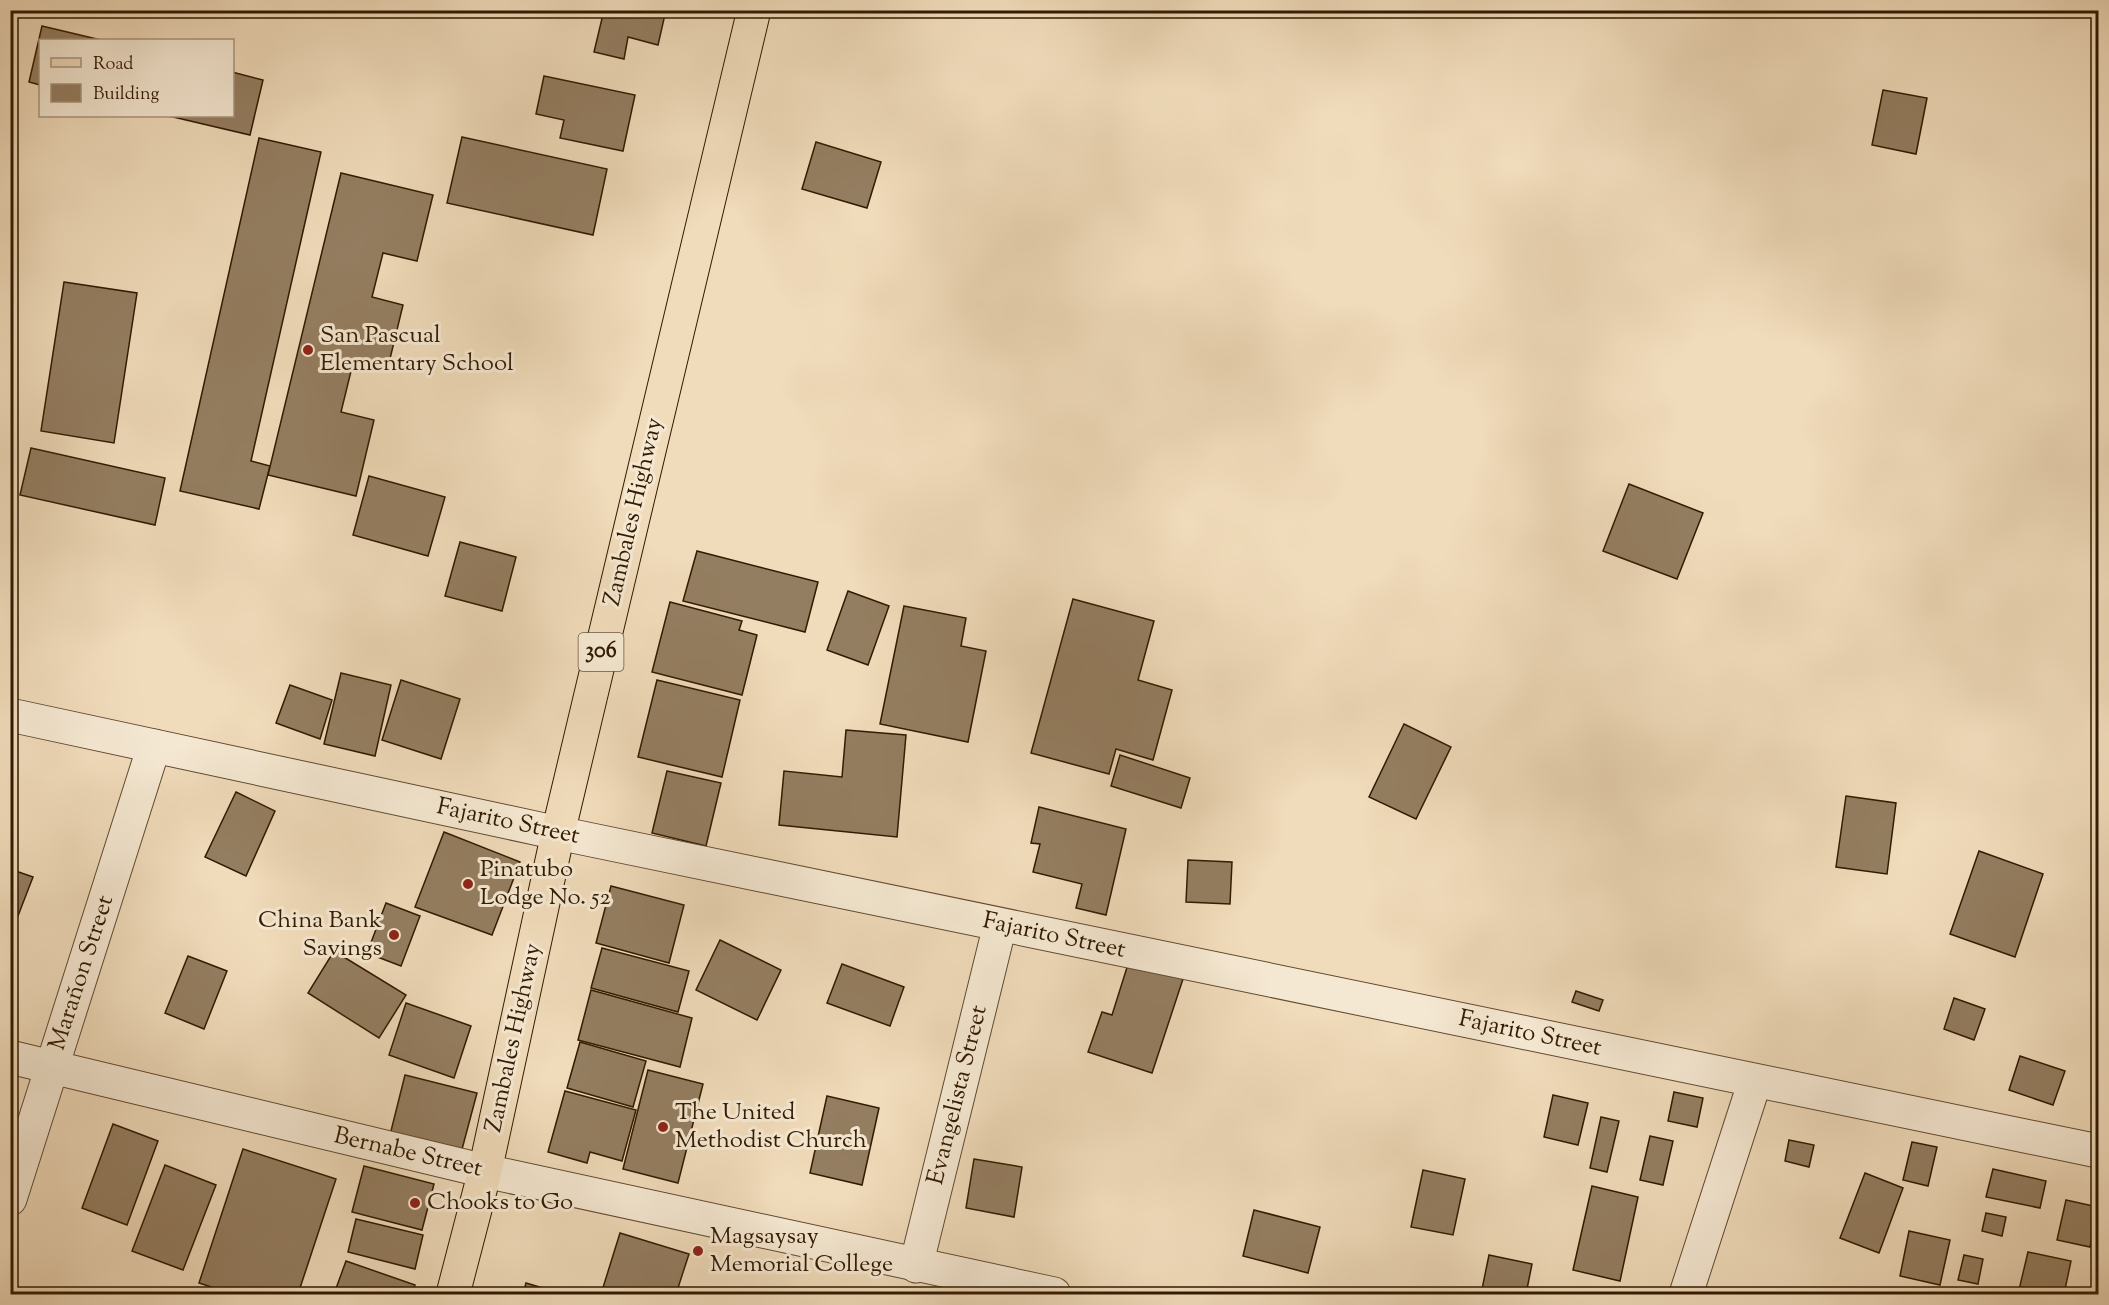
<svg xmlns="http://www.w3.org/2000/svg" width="2109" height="1305" font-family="'Sorts Mill Goudy',serif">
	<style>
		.building { fill: #947e61; stroke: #311a00; stroke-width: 1.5 }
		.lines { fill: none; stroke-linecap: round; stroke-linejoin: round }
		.minor-casing { stroke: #614a2e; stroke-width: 35 }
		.primary-casing { stroke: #311a00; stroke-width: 35 }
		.minor { stroke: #f5e8d2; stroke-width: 33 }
		.primary { stroke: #f0dbba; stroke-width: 33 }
		.poi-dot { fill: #8f2418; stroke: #f5e8d2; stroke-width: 2 }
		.labels { text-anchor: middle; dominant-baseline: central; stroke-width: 6; stroke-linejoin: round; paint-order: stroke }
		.shield { fill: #f5e8d2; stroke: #6c583f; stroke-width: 1.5 }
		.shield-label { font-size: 22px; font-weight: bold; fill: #311a00 }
		.poi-label { font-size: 24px; fill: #311a00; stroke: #f5e8d2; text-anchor: start }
		.street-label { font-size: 24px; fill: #311a00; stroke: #f5e8d2 }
	</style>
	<rect width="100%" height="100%" fill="#f0dbba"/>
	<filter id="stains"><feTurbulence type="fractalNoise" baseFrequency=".00333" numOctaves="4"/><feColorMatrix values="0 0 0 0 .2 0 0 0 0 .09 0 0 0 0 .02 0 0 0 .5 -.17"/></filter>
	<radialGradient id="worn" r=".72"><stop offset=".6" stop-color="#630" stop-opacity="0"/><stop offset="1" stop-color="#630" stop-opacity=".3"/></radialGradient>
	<!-- building -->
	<g class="building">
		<path d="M604 10H666L658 45 628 37 624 59 594 52Z"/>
		<path d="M42 26 101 40H40V85L29 82Z"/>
		<path d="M232 72 263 80 250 135 169 116H232Z"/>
		<path d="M544 76 635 95 623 151 560 138 564 120 536 114Z"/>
		<path d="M1883 90 1927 98 1916 154 1872 145Z"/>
		<path d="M462 137 607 169 593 235 447 203Z"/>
		<path d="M259 138 321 152 251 461 270 466 259 509 180 491Z"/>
		<path d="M816 142 881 162 867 208 802 189Z"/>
		<path d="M341 173 433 195 417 261 383 253 372 297 403 305 388 367 354 359 341 412 374 420 356 496 268 475Z"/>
		<path d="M64 282 137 293 114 443 41 431Z"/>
		<path d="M31 448 165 478 155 525 20 495Z"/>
		<path d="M369 476 445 497 428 556 353 535Z"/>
		<path d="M1629 484 1703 513 1677 579 1603 551Z"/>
		<path d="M460 542 516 557 502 611 445 596Z"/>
		<path d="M697 551 818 582 805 632 683 601Z"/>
		<path d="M848 591 889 606 868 665 827 650Z"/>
		<path d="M1073 599 1154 621 1138 680 1172 690 1153 760 1116 749 1109 774 1031 753Z"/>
		<path d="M670 602 742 621 739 630 757 635 742 695 652 672Z"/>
		<path d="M904 606 966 618 961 646 986 651 968 742 880 724Z"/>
		<path d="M341 673 391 685 375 756 324 744Z"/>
		<path d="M401 680 460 699 441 759 382 740Z"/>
		<path d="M657 680 740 700 722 777 638 757Z"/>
		<path d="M290 685 332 700 320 739 276 723Z"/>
		<path d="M1404 724 1451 747 1416 819 1369 797Z"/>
		<path d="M846 730 906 735 897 837 779 825 784 771 842 777Z"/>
		<path d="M1120 755 1190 778 1181 808 1111 786Z"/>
		<path d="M667 771 721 783 706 846 652 833Z"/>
		<path d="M236 792 275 811 246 876 205 857Z"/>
		<path d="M1846 796 1896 803 1887 874 1836 867Z"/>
		<path d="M1039 807 1126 829 1106 915 1076 908 1082 884 1033 872 1040 844 1031 843Z"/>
		<path d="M444 832 520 862 492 935 415 907Z"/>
		<path d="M1979 851 2043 874 2015 957 1950 934Z"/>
		<path d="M1188 860 1232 862 1230 904 1186 902Z"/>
		<path d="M10 869 33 877 11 934H10Z"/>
		<path d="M611 886 684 905 669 963 596 943Z"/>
		<path d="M386 903 420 916 401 966 367 953Z"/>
		<path d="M720 940 781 970 757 1020 696 990Z"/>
		<path d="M602 948 689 971 678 1012 591 988Z"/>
		<path d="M334 951 406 995 379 1038 308 993Z"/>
		<path d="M188 956 227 971 204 1029 165 1013Z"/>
		<path d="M1129 961 1183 979 1152 1073 1088 1052 1102 1012 1112 1015Z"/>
		<path d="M842 964 904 987 890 1026 827 1003Z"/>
		<path d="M591 990 692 1018 680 1067 578 1040Z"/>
		<path d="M1576 991 1603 1000 1599 1011 1572 1002Z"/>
		<path d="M1954 998 1985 1009 1974 1040 1944 1029Z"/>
		<path d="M406 1003 471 1026 454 1078 389 1055Z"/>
		<path d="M580 1042 646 1061 633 1107 567 1088Z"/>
		<path d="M2020 1056 2065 1071 2053 1105 2009 1090Z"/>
		<path d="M648 1070 703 1084 678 1183 623 1169Z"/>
		<path d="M405 1075 477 1093 461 1153 390 1135Z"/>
		<path d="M565 1091 636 1110 622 1161 590 1152 587 1163 548 1152Z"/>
		<path d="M1674 1092 1703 1098 1697 1127 1668 1121Z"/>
		<path d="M1553 1095 1588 1103 1578 1145 1544 1137Z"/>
		<path d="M827 1096 879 1108 862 1185 810 1173Z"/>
		<path d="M1601 1117 1619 1121 1607 1172 1590 1168Z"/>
		<path d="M113 1124 158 1141 127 1225 82 1208Z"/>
		<path d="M1650 1136 1673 1141 1663 1185 1640 1180Z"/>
		<path d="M1789 1140 1814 1145 1809 1167 1785 1161Z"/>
		<path d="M1912 1142 1937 1147 1928 1186 1903 1180Z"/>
		<path d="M243 1149 336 1179 298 1294H233L199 1283Z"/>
		<path d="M974 1159 1022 1167 1014 1217 966 1208Z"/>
		<path d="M165 1165 216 1185 183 1270 132 1251Z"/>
		<path d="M364 1166 434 1184 422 1230 352 1212Z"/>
		<path d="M1993 1169 2046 1181 2040 1208 1986 1197Z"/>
		<path d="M1423 1170 1465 1179 1453 1235 1411 1227Z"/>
		<path d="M1865 1173 1903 1188 1879 1253 1840 1238Z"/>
		<path d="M1592 1186 1638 1197 1620 1281 1573 1270Z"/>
		<path d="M2066 1200 2098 1207 2090 1247 2057 1240Z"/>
		<path d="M1254 1210 1320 1227 1308 1273 1243 1256Z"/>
		<path d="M1986 1213 2006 1217 2002 1236 1982 1231Z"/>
		<path d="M356 1219 423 1235 415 1269 348 1252Z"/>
		<path d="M1909 1231 1950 1240 1940 1285 1900 1276Z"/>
		<path d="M620 1233 689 1254 676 1294H601Z"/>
		<path d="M2028 1252 2071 1261 2064 1294H2018Z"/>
		<path d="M1489 1255 1532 1264 1526 1294H1481Z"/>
		<path d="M1964 1255 1983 1259 1978 1284 1958 1280Z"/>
		<path d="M346 1261 415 1285 412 1294H334Z"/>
		<path d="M526 1283 563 1294H523Z"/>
	</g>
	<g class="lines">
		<defs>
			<g id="minor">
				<path d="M10 715 558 833 2098 1151"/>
				<path d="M10 1057 485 1171 1054 1294"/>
				<path d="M10 1199 154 746"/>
				<path d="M916 1266 1000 925"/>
				<path d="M1686 1294 1755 1081"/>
			</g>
			<path id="primary" d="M453 1294 485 1171 558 833 754 10"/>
		</defs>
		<!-- minor casing -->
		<use href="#minor" class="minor-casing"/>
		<!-- primary casing -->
		<use href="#primary" class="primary-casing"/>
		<!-- minor -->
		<use href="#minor" class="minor"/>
		<!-- primary -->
		<use href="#primary" class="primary"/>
	</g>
	<!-- markers -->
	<g class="poi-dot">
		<circle cx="308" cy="350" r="6"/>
		<circle cx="468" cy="884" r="6"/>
		<circle cx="394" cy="935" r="6"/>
		<circle cx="663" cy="1127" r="6"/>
		<circle cx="415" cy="1203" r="6"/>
		<circle cx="698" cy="1251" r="6"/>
	</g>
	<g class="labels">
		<!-- shield labels -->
		<rect class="shield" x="578.5" y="633" width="45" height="38" rx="4.5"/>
		<g class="shield-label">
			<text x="601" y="652">306</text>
		</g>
		<!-- poi labels -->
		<g class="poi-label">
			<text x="320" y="336">San Pascual<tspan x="320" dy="28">Elementary School</tspan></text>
			<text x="480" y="870">Pinatubo<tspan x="480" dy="28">Lodge No. 52</tspan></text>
			<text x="382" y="921" text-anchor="end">China Bank<tspan x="382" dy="28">Savings</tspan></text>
			<text x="675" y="1113">The United<tspan x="675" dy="28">Methodist Church</tspan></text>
			<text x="427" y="1203">Chooks to Go</text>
			<text x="710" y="1237">Magsaysay<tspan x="710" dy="28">Memorial College</tspan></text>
		</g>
		<!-- street labels -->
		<g class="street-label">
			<text transform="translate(634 512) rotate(-77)">Zambales Highway</text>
			<text transform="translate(508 822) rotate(12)">Fajarito Street</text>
			<text transform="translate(1054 936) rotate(12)">Fajarito Street</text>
			<text transform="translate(82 973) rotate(-72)">Marañon Street</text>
			<text transform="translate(1530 1034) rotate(12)">Fajarito Street</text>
			<text transform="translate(514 1038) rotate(-78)">Zambales Highway</text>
			<text transform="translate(958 1095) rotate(-76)">Evangelista Street</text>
			<text transform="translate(408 1153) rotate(13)">Bernabe Street</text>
		</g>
	</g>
	<!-- margin -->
	<rect width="2109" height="1305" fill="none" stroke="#f0dbba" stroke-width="36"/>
	<rect x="12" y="12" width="2085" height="1281" fill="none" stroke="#311a00" stroke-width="3"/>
	<rect x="18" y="18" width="2073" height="1269" fill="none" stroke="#311a00" stroke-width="1.5"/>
	<!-- legend -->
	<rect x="39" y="39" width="195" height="78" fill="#f5e8d2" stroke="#a7967e" stroke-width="1.5"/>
	<rect x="51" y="58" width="30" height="9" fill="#f0dbba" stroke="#a7967e" stroke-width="1.5"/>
	<text x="93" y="69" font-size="18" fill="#311a00">Road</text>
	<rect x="51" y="84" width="30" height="18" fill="#947e61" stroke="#a7967e" stroke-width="1.5"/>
	<text x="93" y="99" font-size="18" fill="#311a00">Building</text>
	<rect width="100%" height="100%" filter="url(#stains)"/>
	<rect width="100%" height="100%" fill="url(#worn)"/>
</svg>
